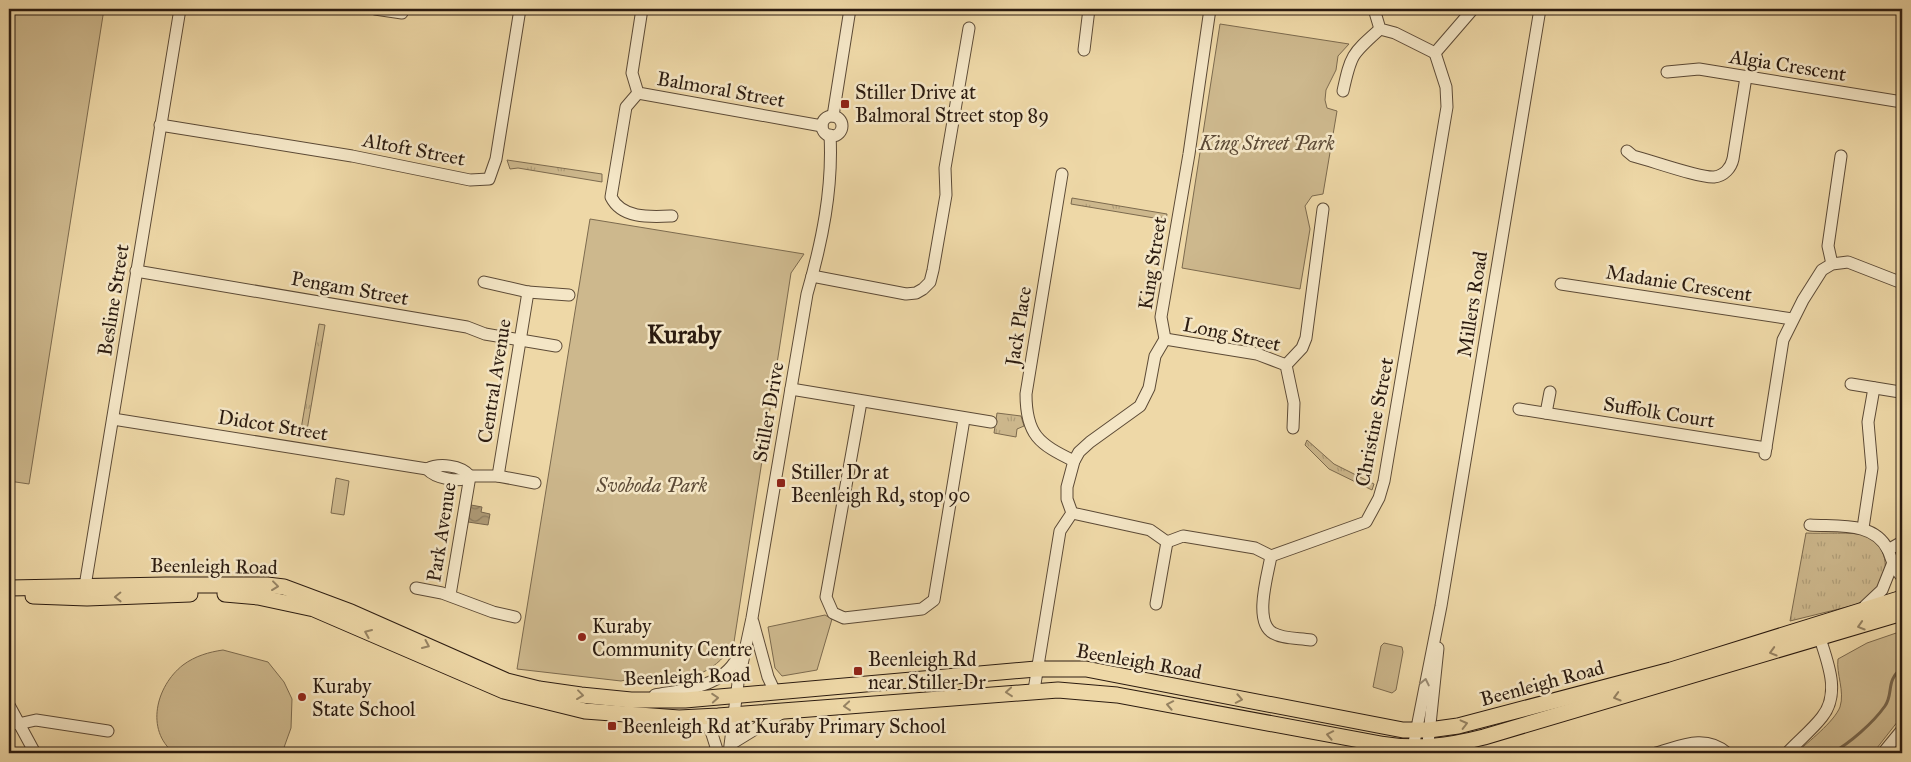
<svg xmlns="http://www.w3.org/2000/svg" width="1911" height="762" font-family="'IM FELL Great Primer',serif">
	<style>
		.grass { fill: url(#grass-tufts); stroke: #7c6a4e }
		.green { fill: #cdb88d; stroke: #7c6a4e }
		.water { fill: url(#water-waves); stroke: #78664c }
		.lines { fill: none; stroke-linecap: round; stroke-linejoin: round }
		.stream { stroke: #78664c; stroke-width: 3 }
		.minor-casing { stroke: #5c4a36; stroke-width: 13 }
		.major-casing { stroke: #2b1b10; stroke-width: 17 }
		.minor { stroke: #f4e6c6; stroke-width: 11 }
		.major { stroke: #eed8a7; stroke-width: 15 }
		.oneway { stroke: #968363 }
		.oneway2 { stroke: #9a8b74 }
		.poi-dot { fill: #8f2418; stroke: #f4e6c6; stroke-width: 2 }
		.labels { text-anchor: middle; dominant-baseline: central; stroke-width: 5; stroke-linejoin: round; paint-order: stroke }
		.street-label { font-size: 20px; fill: #2b1b10; stroke: #f4e6c6 }
		.poi-label { font-size: 20px; fill: #2b1b10; stroke: #f4e6c6; text-anchor: start }
		.park-label { font-size: 20px; font-style: italic; fill: #5c4a36; stroke: #f4e6c6 }
		.district-label { font-size: 25px; font-weight: bold; fill: #2b1b10; stroke: #f4e6c6 }
	</style>
	<defs>
		<pattern id="grass-tufts" width="24" height="20" patternUnits="userSpaceOnUse" patternTransform="scale(1.25)"><rect width="24" height="20" fill="#cdb88d"/><path d="M3 7l-1-3M5 7V3M7 7l1-3M15 17l-1-3M17 17v-4M19 17l1-3" fill="none" stroke="#b09e79"/></pattern>
		<pattern id="water-waves" width="16" height="10" patternUnits="userSpaceOnUse" patternTransform="scale(1.25)"><rect width="16" height="10" fill="#ac9874"/><path d="M0 5q4-4 8 0t8 0" fill="none" stroke="#8c7b5e"/></pattern>
	</defs>
	<rect width="100%" height="100%" fill="#eed8a7"/>
	<filter id="stains"><feTurbulence type="fractalNoise" baseFrequency=".004" numOctaves="4"/><feColorMatrix values="0 0 0 0 .2 0 0 0 0 .09 0 0 0 0 .02 0 0 0 .5 -.17"/></filter>
	<radialGradient id="worn" r=".72"><stop offset=".6" stop-color="#630" stop-opacity="0"/><stop offset="1" stop-color="#630" stop-opacity=".3"/></radialGradient>
	<!-- grass -->
	<g class="grass">
		<path d="M507 160 602 174V182L518 168 510 169Z"/>
		<path d="M1072 198 1167 214 1166 220 1071 204Z"/>
		<path d="M319 324 325 325 306 436 300 435Z"/>
		<path d="M997 413 1021 416 1024 426 1017 429 1016 437 994 433Z"/>
		<path d="M1307 440 1334 464 1374 484 1372 490 1329 469 1305 445Z"/>
		<path d="M1806 533C1823 534 1852 531 1868 536 1886 543 1890 572 1880 587 1874 595 1864 601 1855 605L1790 621Z"/>
	</g>
	<!-- green -->
	<g class="green">
		<path d="M9 9H104L29 484 9 481Z"/>
		<path d="M1220 24 1349 44 1338 56 1336 70 1326 90 1325 100 1327 108 1337 111 1323 194 1312 196 1305 206 1310 229 1300 289 1182 268Z"/>
		<path d="M590 219 804 254 791 273 734 642C719 670 691 682 660 680 646 680 635 677 621 681L517 669Z"/>
		<path d="M336 478 349 481 344 515 331 513Z"/>
		<path d="M825 615 832 619 817 670 782 676 775 668 768 627Z"/>
		<path d="M1902 631V716L1873 753H1796C1808 742 1834 722 1840 707 1845 691 1836 674 1838 659L1867 643Z"/>
		<path d="M1384 643 1402 647 1403 652 1396 690 1392 693 1373 687 1381 646Z"/>
		<path d="M223 650 268 662 284 682 292 699 291 728 282 753H174C145 730 156 686 183 665 195 656 209 652 223 650Z"/>
	</g>
	<!-- water -->
	<path class="water" d="M471 505 482 507 481 512 490 514 488 525 468 522Z"/>
	<g class="lines">
		<!-- stream -->
		<path class="stream" d="M1832 753C1850 743 1873 723 1885 706 1894 693 1885 681 1902 668"/>
		<defs>
			<g id="minor">
				<path d="M375 9 402 13"/>
				<path d="M642 9 632 73 638 93 822 126"/>
				<path d="M1374 9 1380 29 1395 33 1435 53"/>
				<path d="M1084 50 1089 9"/>
				<path d="M1435 53 1473 9"/>
				<path d="M1667 72 1699 69 1902 102"/>
				<path d="M1343 91C1351 54 1352 54 1380 29"/>
				<path d="M638 93 626 107 611 197C622 219 650 217 672 216"/>
				<path d="M833 116 850 9"/>
				<circle cx="832" cy="126" r="10"/>
				<path d="M160 125 352 156 470 180 489 179 496 159 520 9"/>
				<path d="M1627 151 1633 156C1650 160 1699 178 1714 177 1724 176 1731 168 1733 159L1746 77"/>
				<path d="M1062 174 1026 394C1026 435 1039 444 1074 461"/>
				<path d="M1832 264 1828 246 1841 156"/>
				<path d="M136 271 467 327 485 334 556 346"/>
				<path d="M812 276 906 294 916 293 923 289 930 282 933 270 946 195 945 168 969 28"/>
				<path d="M484 282 528 292 569 295"/>
				<path d="M1561 284 1792 319"/>
				<path d="M1165 339 1257 354 1286 365 1294 403 1293 428"/>
				<path d="M1286 365 1302 348 1306 338 1323 209"/>
				<path d="M1851 384 1900 392"/>
				<path d="M791 389 991 422"/>
				<path d="M861 402 826 597 833 613 844 618 922 609 934 600 964 419"/>
				<path d="M1519 409 1766 448"/>
				<path d="M1546 413 1550 392"/>
				<path d="M113 419 427 469C439 463 461 465 470 476"/>
				<path d="M1765 454 1783 340 1803 300 1822 270 1832 264 1848 262 1902 283"/>
				<path d="M427 469C435 478 460 484 470 476H498L535 483"/>
				<path d="M498 476 528 292"/>
				<path d="M1072 513 1150 530 1167 542 1183 536 1255 548 1271 556 1366 522 1379 498 1384 481 1447 107 1446 87 1435 53"/>
				<path d="M1810 525C1837 527 1874 521 1888 550 1893 562 1893 567 1902 577"/>
				<path d="M1863 528 1872 468 1868 422 1874 388"/>
				<path d="M1888 550 1902 542"/>
				<path d="M1271 556C1268 574 1253 622 1273 633 1283 639 1299 638 1311 640"/>
				<path d="M416 588 442 593 493 612 515 617"/>
				<path d="M87 594 86 580 180 9"/>
				<path d="M450 595 470 476"/>
				<path d="M1156 604 1167 542"/>
				<path d="M1865 606 1882 590 1892 565"/>
				<path d="M753 622 768 677 775 692"/>
				<path d="M1034 690 1060 531 1072 513 1067 499V487L1074 461 1079 452 1090 442 1140 406 1149 388 1155 356 1165 339 1161 317 1189 154 1210 9"/>
				<path d="M655 695C688 689 726 687 740 652"/>
				<path d="M9 705 35 753"/>
				<path d="M699 717 711 731 718 753"/>
				<path d="M18 724 36 720 108 731"/>
				<path d="M731 744 783 712"/>
				<path d="M729 753 738 683 752 618 807 294C822 242 833 189 830 135"/>
				<path d="M1412 753 1441 606 1540 9"/>
				<path d="M1427 753 1438 648"/>
				<path d="M1656 753C1681 746 1705 734 1727 753"/>
				<path d="M1787 753C1798 741 1812 730 1822 717 1842 692 1826 659 1818 632"/>
				<path d="M1883 753 1902 730"/>
			</g>
			<g id="major">
				<path d="M9 588 166 585H267L284 587 351 612 507 681 539 689 581 695 631 700H685L1036 669H1086L1403 730H1429L1458 726 1671 670 1902 598"/>
				<path d="M225 594 258 597 314 609 504 691 585 711 679 718 718 716 1058 690 1117 695 1381 744C1417 750 1449 746 1484 737L1902 613"/>
				<path d="M33 596 87 598 190 594"/>
			</g>
		</defs>
		<!-- minor casing -->
		<use href="#minor" class="minor-casing"/>
		<!-- major casing -->
		<use href="#major" class="major-casing"/>
		<!-- minor -->
		<use href="#minor" class="minor"/>
		<!-- major -->
		<use href="#major" class="major"/>
	</g>
	<!-- one-way arrows -->
	<defs><path id="oneway-chevron" d="M-2-3.5L2.5 0L-2 3.5" fill="none" stroke-width="1.6" stroke-linecap="round" stroke-linejoin="round" transform="scale(1.25)"/></defs>
	<g class="oneway">
		<use href="#oneway-chevron" transform="translate(275 586) rotate(7)"/>
		<use href="#oneway-chevron" transform="translate(118 597) rotate(179)"/>
		<use href="#oneway-chevron" transform="translate(1861 626) rotate(163)"/>
		<use href="#oneway-chevron" transform="translate(368 633) rotate(-157)"/>
		<use href="#oneway-chevron" transform="translate(426 645) rotate(24)"/>
		<use href="#oneway-chevron" transform="translate(1773 652) rotate(164)"/>
		<use href="#oneway-chevron" transform="translate(1009 692) rotate(175)"/>
		<use href="#oneway-chevron" transform="translate(580 695) rotate(7)"/>
		<use href="#oneway-chevron" transform="translate(1617 697) rotate(164)"/>
		<use href="#oneway-chevron" transform="translate(715 698) rotate(-4)"/>
		<use href="#oneway-chevron" transform="translate(1239 699) rotate(11)"/>
		<use href="#oneway-chevron" transform="translate(1170 705) rotate(-169)"/>
		<use href="#oneway-chevron" transform="translate(847 706) rotate(175)"/>
		<use href="#oneway-chevron" transform="translate(1464 724) rotate(-14)"/>
		<use href="#oneway-chevron" transform="translate(1330 735) rotate(-169)"/>
	</g>
	<use class="oneway2" href="#oneway-chevron" transform="translate(1425 682) rotate(-78)"/>
	<!-- markers -->
	<g class="poi-dot">
		<rect x="840" y="99" width="10" height="10" rx="2.5"/>
		<rect x="776" y="478" width="10" height="10" rx="2.5"/>
		<circle cx="582" cy="637" r="5"/>
		<rect x="853" y="666" width="10" height="10" rx="2.5"/>
		<circle cx="302" cy="697" r="5"/>
		<rect x="607" y="721" width="10" height="10" rx="2.5"/>
	</g>
	<g class="labels">
		<!-- street labels -->
		<g class="street-label">
			<text transform="translate(1788 65) rotate(9)">Algia Crescent</text>
			<text transform="translate(721 89) rotate(10)">Balmoral Street</text>
			<text transform="translate(414 149) rotate(11)">Altoft Street</text>
			<text transform="translate(1152 263) rotate(-81)">King Street</text>
			<text transform="translate(1679 283) rotate(9)">Madanie Crescent</text>
			<text transform="translate(350 288) rotate(10)">Pengam Street</text>
			<text transform="translate(113 300) rotate(-81)">Besline Street</text>
			<text transform="translate(1472 304) rotate(-81)">Millers Road</text>
			<text transform="translate(1018 326) rotate(-81)">Jack Place</text>
			<text transform="translate(1232 334) rotate(12)">Long Street</text>
			<text transform="translate(494 381) rotate(-81)">Central Avenue</text>
			<text transform="translate(768 412) rotate(-80)">Stiller Drive</text>
			<text transform="translate(1659 412) rotate(9)">Suffolk Court</text>
			<text transform="translate(1374 422) rotate(-79)">Christine Street</text>
			<text transform="translate(273 425) rotate(9)">Didcot Street</text>
			<text transform="translate(441 532) rotate(-81)">Park Avenue</text>
			<text transform="translate(214 566) rotate(1)">Beenleigh Road</text>
			<text transform="translate(1139 661) rotate(10)">Beenleigh Road</text>
			<text transform="translate(687 676) rotate(-2)">Beenleigh Road</text>
			<text transform="translate(1542 683) rotate(-15)">Beenleigh Road</text>
		</g>
		<!-- poi labels -->
		<g class="poi-label">
			<text x="855" y="92">Stiller Drive at<tspan x="855" dy="23">Balmoral Street stop 89</tspan></text>
			<text x="791" y="472">Stiller Dr at<tspan x="791" dy="23">Beenleigh Rd, stop 90</tspan></text>
			<text x="592" y="626">Kuraby<tspan x="592" dy="23">Community Centre</tspan></text>
			<text x="868" y="659">Beenleigh Rd<tspan x="868" dy="23">near Stiller Dr</tspan></text>
			<text x="312" y="686">Kuraby<tspan x="312" dy="23">State School</tspan></text>
			<text x="622" y="726">Beenleigh Rd at Kuraby Primary School</text>
		</g>
		<!-- park labels -->
		<g class="park-label">
			<text x="1267" y="143">King Street Park</text>
			<text x="652" y="485">Svoboda Park</text>
		</g>
		<!-- district labels -->
		<g class="district-label">
			<text x="684" y="334">Kuraby</text>
		</g>
	</g>
	<!-- margin -->
	<rect width="1911" height="762" fill="none" stroke="#eed8a7" stroke-width="30"/>
	<rect x="10" y="10" width="1891" height="742" fill="none" stroke="#2b1b10" stroke-width="2.5"/>
	<rect x="15" y="15" width="1881" height="732" fill="none" stroke="#2b1b10"/>
	<rect width="100%" height="100%" filter="url(#stains)"/>
	<rect width="100%" height="100%" fill="url(#worn)"/>
</svg>
